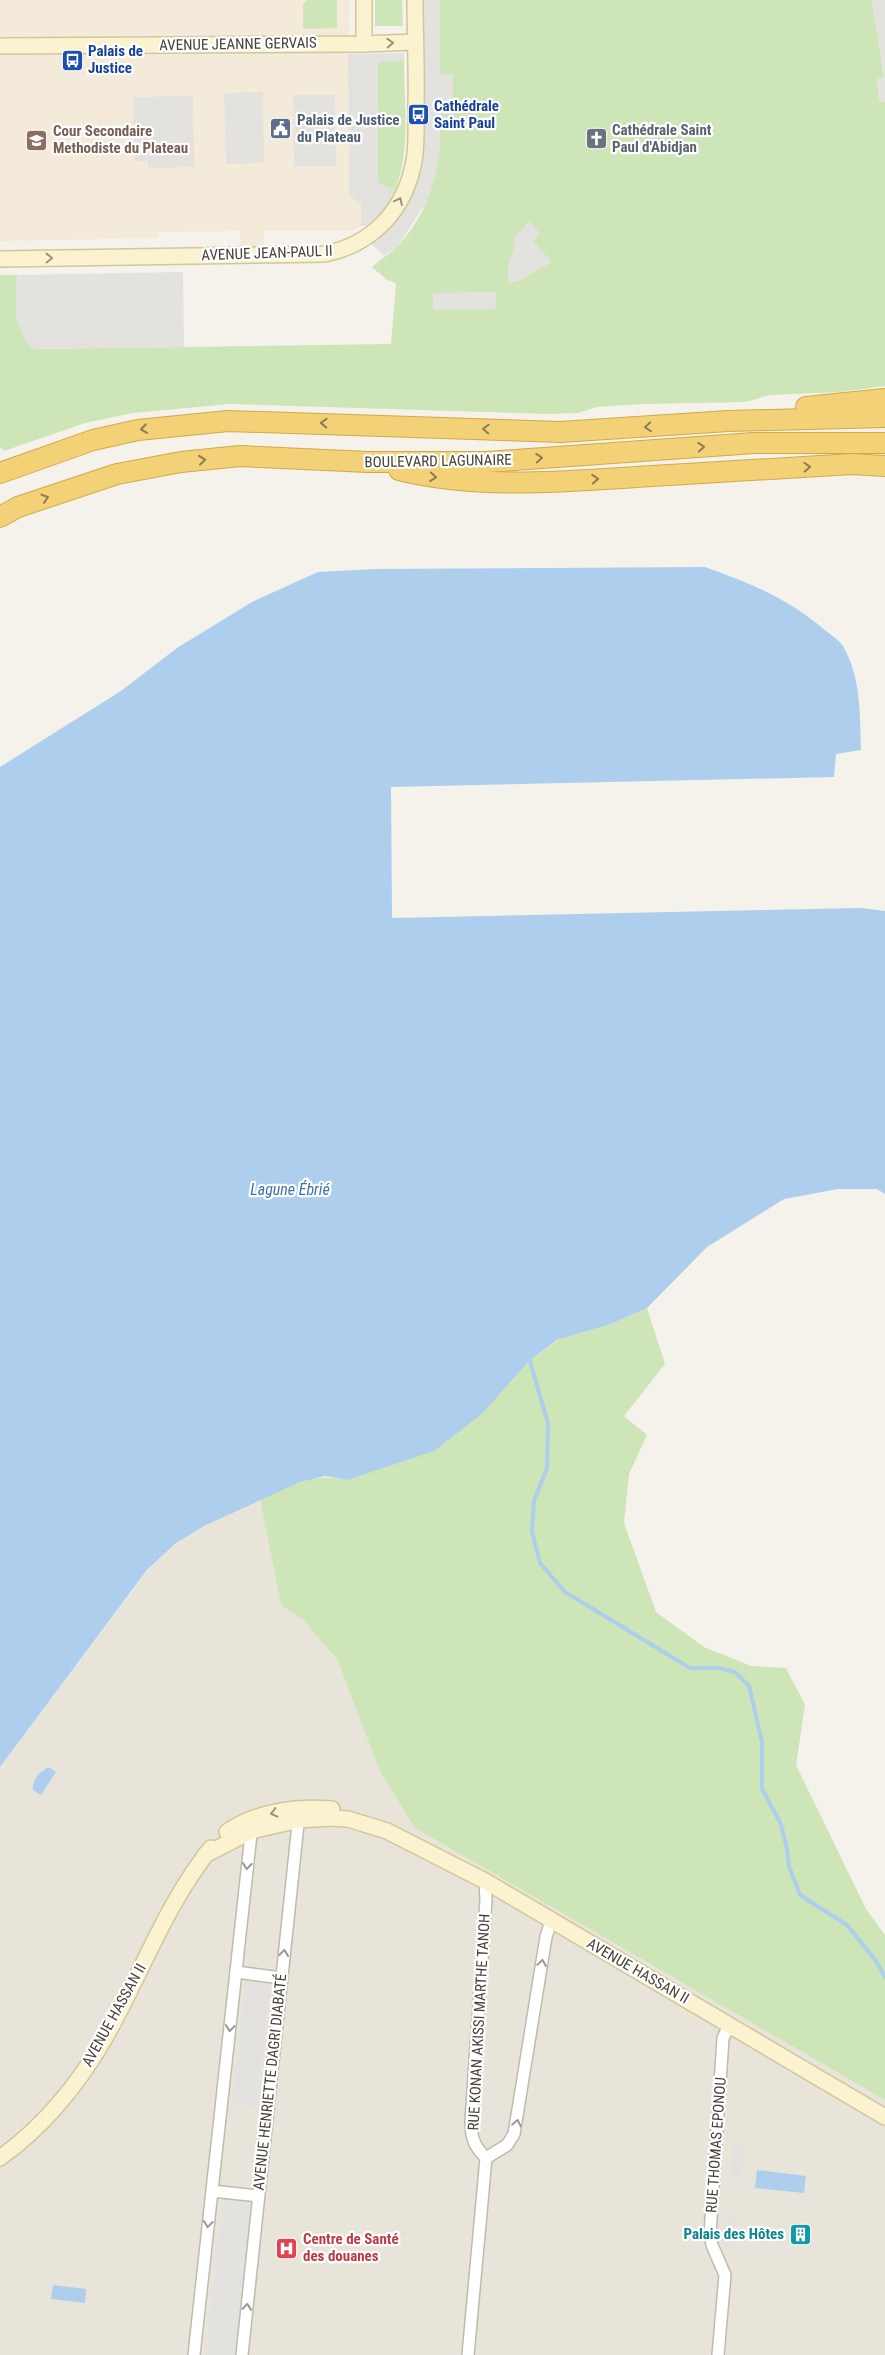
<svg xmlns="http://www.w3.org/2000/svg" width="885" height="2355" font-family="'Roboto Condensed',sans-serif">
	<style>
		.residential { fill: #e8e4da }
		.commercial { fill: #f4ead9 }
		.green { fill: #cde5b7 }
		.parking { fill: #e3e2df }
		.water { fill: #adceec }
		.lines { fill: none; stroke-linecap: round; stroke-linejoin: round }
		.stream { stroke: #adceec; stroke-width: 4 }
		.street-casing { stroke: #bfbaae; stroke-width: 14 }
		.secondary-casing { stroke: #d0c79e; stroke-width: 18 }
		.highway-casing { stroke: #d2a947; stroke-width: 22 }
		.street { stroke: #fff; stroke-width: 11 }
		.secondary { stroke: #fbf3cf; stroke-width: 15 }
		.highway { stroke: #f3d277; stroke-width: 20 }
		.oneway { stroke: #99927c }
		.oneway2 { stroke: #8c7c52 }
		.oneway3 { stroke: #9a9892 }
		.labels { text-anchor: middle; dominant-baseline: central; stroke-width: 4.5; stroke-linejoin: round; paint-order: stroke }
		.street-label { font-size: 15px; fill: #484339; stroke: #fff }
		.transit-label { font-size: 15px; font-weight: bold; fill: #164399; stroke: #fff; text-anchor: start }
		.service-label { font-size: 15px; font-weight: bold; fill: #4e5e75; stroke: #fff; text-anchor: start }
		.worship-label { font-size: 15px; font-weight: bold; fill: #5b616d; stroke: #fff; text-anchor: start }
		.education-label { font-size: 15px; font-weight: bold; fill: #785e54; stroke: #fff; text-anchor: start }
		.culture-label { font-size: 15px; font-weight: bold; fill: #0d838f; stroke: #fff; text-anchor: end }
		.health-label { font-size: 15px; font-weight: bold; fill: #be3a42; stroke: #fff; text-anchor: start }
		.water-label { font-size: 16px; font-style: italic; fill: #3a74ad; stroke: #fff }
	</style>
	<rect width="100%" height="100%" fill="#f4f2eb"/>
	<!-- residential -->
	<path class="residential" d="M260 1500 281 1605 304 1621 337 1659 356 1706 415 1828 885 2100V2355H0V1767L148 1570 176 1543 204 1526Z"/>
	<!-- commercial -->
	<path class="commercial" d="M0 0H350L348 60 349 195 361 205V226L354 231H264V246L240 247V231L159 232V238L0 241Z"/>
	<!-- green -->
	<g class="green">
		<path d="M308 0H337V28L303 29V4Z"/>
		<path d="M375 0H402L403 26H375Z"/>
		<path d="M440 0H872L884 77 877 78 879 102H885V386L840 392 770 395 746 402 643 404 597 407 578 413 547 414 229 404 133 413 85 423 4 451 0 447V275H17L16 317 33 349 391 344 396 283 387 280 372 267C380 260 391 253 399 245 433 208 441 161 440 113L453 114 440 74Z"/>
		<path d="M378 61H404C404 104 411 150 395 190L378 184Z"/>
		<path d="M647 1308 665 1364 624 1416 647 1435 629 1474 624 1523 656 1612 704 1647 751 1666 786 1668 805 1705 796 1765 866 1909 885 1935V2100L415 1828 380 1771 337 1659 304 1621 281 1605 260 1500C294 1484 309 1473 347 1480L483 1413 530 1360 558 1340 611 1324Z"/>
	</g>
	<!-- parking -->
	<g class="parking">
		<path d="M421 0H440V74L453 75V114H440V149L435 177 426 202 398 246 384 256 371 243 389 228 404 209 416 174Z"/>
		<path d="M872 0H885V102H879L877 78 884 76Z"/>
		<path d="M404 53V61L378 62V183L395 190 386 209 371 225 361 226V205L349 195 348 54Z"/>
		<path d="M263 92 264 163 226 164 224 93Z"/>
		<path d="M293 95H335L336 166H294Z"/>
		<path d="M193 96 194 167 148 168V161H134L133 97Z"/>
		<path d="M529 221 540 233 533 241 552 262 519 281 508 283V266L515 245 513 239Z"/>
		<path d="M183 272 184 347 33 349 25 341 16 317 17 275Z"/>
		<path d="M496 292V309L433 310V293Z"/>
		<path d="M246 1980 270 1983 256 2108 232 2105Z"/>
		<path d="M734 2143 745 2144 740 2182 729 2180Z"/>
		<path d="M223 2199 255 2200 238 2355H205Z"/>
		<path d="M726 2218 736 2219 732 2249 722 2248Z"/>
	</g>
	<!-- water -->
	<g class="water">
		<path d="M705 567C752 584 787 598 826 631 831 635 839 640 843 646 861 677 860 715 861 750L836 754 834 777 391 787 392 918 861 908 885 911V1194L877 1189H838L784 1199 707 1247 647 1308 611 1324 557 1340 530 1360 483 1413 434 1451 347 1480 325 1476 300 1482 204 1526 176 1543 147 1570 0 1767V767L121 691 177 648 252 602 318 572 377 569Z"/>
		<path d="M48 1767 56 1772 41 1795 33 1790C32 1778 40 1773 48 1767Z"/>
		<path d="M757 2170 806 2176 804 2193 755 2188Z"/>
		<path d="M53 2285 86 2289 85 2303 51 2299Z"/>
	</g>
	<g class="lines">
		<!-- stream -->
		<path class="stream" d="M529 1358 548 1423 547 1468 534 1501 532 1532 540 1563 565 1592 690 1668H718L735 1672 749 1686 762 1742V1789L781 1824 787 1849 789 1866 800 1895 847 1925 876 1961 885 1977"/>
		<defs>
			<g id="street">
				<path d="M236 1972 281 1978"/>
				<path d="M486 2158 507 2145 514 2134 546 1937 551 1921"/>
				<path d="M212 2191 258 2196"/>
				<path d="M194 2355 252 1825"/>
				<path d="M242 2355 299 1815"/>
				<path d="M468 2355 486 2158C474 2146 471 2138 471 2121L486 1900 485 1881"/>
				<path d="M718 2355 725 2275 712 2245 710 2234 723 2038 730 2024"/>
			</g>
			<g id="secondary">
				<path d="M364 0V44"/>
				<path d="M0 46 364 44 415 42"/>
				<path d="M0 259 325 254C373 244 405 210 414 161 417 144 416 125 416 107 417 72 415 36 415 0"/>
				<path d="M227 1832C257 1811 297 1806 332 1809"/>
				<path d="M205 1855 251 1831 299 1820 330 1818 348 1819 387 1831 485 1881 885 2117"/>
				<path d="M0 2158C43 2127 79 2083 105 2038 141 1975 165 1905 211 1848"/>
			</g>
			<g id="highway">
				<path d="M806 407 885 399"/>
				<path d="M399 470C475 489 558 482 636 477 708 472 780 468 852 464L885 466"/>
				<path d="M0 473 93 440 138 430 228 421 561 432 728 421 885 417"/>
				<path d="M0 517 18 507 117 474 181 462 240 456 368 462H487L754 443H885"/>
			</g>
		</defs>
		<!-- street casing -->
		<use href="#street" class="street-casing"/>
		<!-- secondary casing -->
		<use href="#secondary" class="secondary-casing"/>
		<!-- highway casing -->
		<use href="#highway" class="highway-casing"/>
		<!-- street -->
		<use href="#street" class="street"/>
		<!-- secondary -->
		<use href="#secondary" class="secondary"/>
		<!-- highway -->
		<use href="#highway" class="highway"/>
	</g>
	<!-- one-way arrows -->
	<defs><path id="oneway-chevron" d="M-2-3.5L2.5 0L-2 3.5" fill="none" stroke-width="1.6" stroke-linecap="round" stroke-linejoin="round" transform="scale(1.25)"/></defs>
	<g class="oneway">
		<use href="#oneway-chevron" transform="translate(390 43) rotate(-3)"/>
		<use href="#oneway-chevron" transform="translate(399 201) rotate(-64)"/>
		<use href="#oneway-chevron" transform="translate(49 258) rotate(-1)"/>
		<use href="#oneway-chevron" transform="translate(274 1813) rotate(166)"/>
	</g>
	<g class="oneway2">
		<use href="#oneway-chevron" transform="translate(324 423) rotate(-178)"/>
		<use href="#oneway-chevron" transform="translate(648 427) rotate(175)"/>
		<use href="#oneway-chevron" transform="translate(144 429) rotate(172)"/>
		<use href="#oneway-chevron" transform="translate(486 429) rotate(-177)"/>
		<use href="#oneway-chevron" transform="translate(701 447) rotate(-4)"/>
		<use href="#oneway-chevron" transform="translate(539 458) rotate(-4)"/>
		<use href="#oneway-chevron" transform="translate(202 460) rotate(-6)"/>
		<use href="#oneway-chevron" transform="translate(807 467) rotate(-3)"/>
		<use href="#oneway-chevron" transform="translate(433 477) rotate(4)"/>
		<use href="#oneway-chevron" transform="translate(595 479) rotate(-4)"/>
		<use href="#oneway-chevron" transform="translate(45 498) rotate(-18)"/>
	</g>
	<g class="oneway3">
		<use href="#oneway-chevron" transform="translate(247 1866) rotate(96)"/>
		<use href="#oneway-chevron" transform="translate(284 1953) rotate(-84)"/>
		<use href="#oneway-chevron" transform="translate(542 1963) rotate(-82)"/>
		<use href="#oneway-chevron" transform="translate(230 2028) rotate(96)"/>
		<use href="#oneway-chevron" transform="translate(517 2123) rotate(-78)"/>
		<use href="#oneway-chevron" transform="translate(208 2224) rotate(96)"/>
		<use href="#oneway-chevron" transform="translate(247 2307) rotate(-84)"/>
	</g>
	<!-- icons -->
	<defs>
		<symbol id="bus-square" viewBox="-11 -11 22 22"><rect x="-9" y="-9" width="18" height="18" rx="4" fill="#1a4fb4" stroke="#fff"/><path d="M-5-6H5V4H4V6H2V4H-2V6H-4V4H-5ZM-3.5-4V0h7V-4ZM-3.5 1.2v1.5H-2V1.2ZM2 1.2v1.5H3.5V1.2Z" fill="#fff"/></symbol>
		<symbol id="civic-square" viewBox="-11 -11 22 22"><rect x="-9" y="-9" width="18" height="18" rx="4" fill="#5c6f8a" stroke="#fff"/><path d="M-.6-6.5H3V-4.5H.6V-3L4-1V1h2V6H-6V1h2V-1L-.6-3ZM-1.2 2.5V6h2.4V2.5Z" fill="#fff"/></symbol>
		<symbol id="church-square" viewBox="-11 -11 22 22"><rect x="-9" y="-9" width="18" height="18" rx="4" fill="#6b7280" stroke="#fff"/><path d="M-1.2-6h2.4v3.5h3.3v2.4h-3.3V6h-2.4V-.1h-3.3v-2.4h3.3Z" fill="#fff"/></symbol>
		<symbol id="school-square" viewBox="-11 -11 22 22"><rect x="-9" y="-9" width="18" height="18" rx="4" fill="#8d6e63" stroke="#fff"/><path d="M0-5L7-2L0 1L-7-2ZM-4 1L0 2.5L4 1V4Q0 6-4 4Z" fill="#fff"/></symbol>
		<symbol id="building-square" viewBox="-11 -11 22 22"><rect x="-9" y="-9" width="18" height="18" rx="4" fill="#0f9aa8" stroke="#fff"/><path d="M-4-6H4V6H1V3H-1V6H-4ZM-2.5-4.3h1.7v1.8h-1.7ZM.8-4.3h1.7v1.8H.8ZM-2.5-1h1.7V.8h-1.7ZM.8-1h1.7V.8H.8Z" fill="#fff"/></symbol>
		<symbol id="hospital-square" viewBox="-11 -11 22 22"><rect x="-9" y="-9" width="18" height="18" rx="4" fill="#e0444e" stroke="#fff"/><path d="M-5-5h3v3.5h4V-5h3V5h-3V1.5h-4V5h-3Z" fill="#fff"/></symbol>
	</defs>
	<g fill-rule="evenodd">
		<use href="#bus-square" x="60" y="48" width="25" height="25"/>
		<use href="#bus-square" x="406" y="102" width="25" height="25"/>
		<use href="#civic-square" x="268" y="116" width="25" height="25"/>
		<use href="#church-square" x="584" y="126" width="25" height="25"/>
		<use href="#school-square" x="24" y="128" width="25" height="25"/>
		<use href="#building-square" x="788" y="2222" width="25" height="25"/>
		<use href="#hospital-square" x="274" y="2236" width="25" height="25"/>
	</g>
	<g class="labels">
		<!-- street labels -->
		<g class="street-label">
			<text transform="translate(238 44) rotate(-1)">AVENUE JEANNE GERVAIS</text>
			<text transform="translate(267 253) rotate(-2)">AVENUE JEAN-PAUL II</text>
			<text transform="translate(438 461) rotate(-1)">BOULEVARD LAGUNAIRE</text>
			<text transform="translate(638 1971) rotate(30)">AVENUE HASSAN II</text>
			<text transform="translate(114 2015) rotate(-61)">AVENUE HASSAN II</text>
			<text transform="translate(479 2022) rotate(-87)">RUE KONAN AKISSI MARTHE TANOH</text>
			<text transform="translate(270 2082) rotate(-84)">AVENUE HENRIETTE DAGRI DIABATÉ</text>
			<text transform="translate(716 2145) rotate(-86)">RUE THOMAS EPONOU</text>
		</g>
		<!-- transit labels -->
		<g class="transit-label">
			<text x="88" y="51">Palais de<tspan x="88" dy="17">Justice</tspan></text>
			<text x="434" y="106">Cathédrale<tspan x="434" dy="17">Saint Paul</tspan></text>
		</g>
		<!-- service labels -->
		<g class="service-label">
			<text x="297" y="120">Palais de Justice<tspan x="297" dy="17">du Plateau</tspan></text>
		</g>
		<!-- worship labels -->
		<g class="worship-label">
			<text x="612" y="130">Cathédrale Saint<tspan x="612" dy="17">Paul d'Abidjan</tspan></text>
		</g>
		<!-- education labels -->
		<g class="education-label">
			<text x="53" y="131">Cour Secondaire<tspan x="53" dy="17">Methodiste du Plateau</tspan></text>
		</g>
		<!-- culture labels -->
		<g class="culture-label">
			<text x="784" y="2234">Palais des Hôtes</text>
		</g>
		<!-- health labels -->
		<g class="health-label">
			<text x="303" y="2239">Centre de Santé<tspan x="303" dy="17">des douanes</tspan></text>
		</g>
		<!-- water labels -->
		<g class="water-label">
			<text x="290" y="1189">Lagune Ébrié</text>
		</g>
	</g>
</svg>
